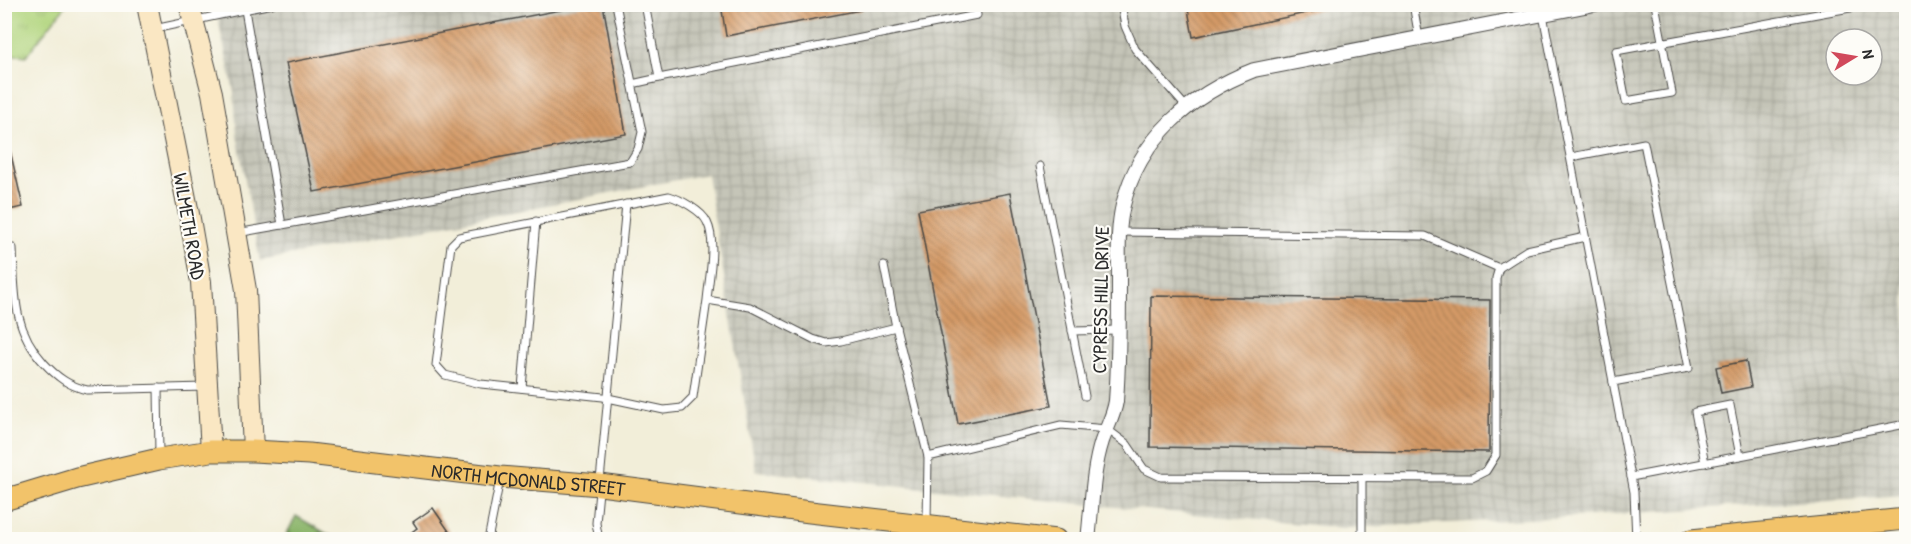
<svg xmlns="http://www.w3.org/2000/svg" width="1911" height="544" font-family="'Patrick Hand',sans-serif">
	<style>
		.industrial { fill: url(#industrial-grid); fill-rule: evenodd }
		.grass { fill: url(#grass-tufts); stroke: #6e8054; stroke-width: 1.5 }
		.forest { fill: url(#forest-firs); stroke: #5c704c; stroke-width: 1.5 }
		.building { fill: url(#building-back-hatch) }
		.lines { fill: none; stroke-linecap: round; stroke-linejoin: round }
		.service-casing { stroke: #494845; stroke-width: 9 }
		.minor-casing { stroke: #494845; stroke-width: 16 }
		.secondary-casing { stroke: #494845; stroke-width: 22 }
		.primary-casing { stroke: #494845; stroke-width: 23 }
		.service { stroke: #fff; stroke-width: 7 }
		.minor { stroke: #fff; stroke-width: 14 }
		.secondary { stroke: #fae7c3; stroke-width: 20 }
		.primary { stroke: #f2c36a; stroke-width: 21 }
		.labels { text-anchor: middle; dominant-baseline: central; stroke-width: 4.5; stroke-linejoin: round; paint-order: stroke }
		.street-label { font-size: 20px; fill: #2b2b2b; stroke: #fdfcf7 }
	</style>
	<defs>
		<pattern id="industrial-grid" width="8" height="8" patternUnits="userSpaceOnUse" patternTransform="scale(1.5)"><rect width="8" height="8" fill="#c5c5b8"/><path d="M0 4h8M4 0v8" fill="none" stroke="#a9a99e"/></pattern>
		<pattern id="grass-tufts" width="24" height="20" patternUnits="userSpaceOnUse" patternTransform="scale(1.5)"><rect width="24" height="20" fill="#b0d47c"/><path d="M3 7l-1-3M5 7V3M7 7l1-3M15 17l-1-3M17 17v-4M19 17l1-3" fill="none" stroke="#98b66b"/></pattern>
		<pattern id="forest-firs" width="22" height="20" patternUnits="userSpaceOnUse" patternTransform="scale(1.5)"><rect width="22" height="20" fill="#8cb66c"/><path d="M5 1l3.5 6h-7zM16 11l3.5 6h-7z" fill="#739459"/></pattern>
		<pattern id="building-back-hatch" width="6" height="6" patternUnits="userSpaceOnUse" patternTransform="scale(1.5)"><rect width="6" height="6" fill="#d49a66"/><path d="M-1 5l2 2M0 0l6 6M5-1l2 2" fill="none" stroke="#ac7e54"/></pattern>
	</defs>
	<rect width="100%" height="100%" fill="#fdfcf7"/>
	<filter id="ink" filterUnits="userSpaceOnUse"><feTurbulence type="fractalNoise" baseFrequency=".0167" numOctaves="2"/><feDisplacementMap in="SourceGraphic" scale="12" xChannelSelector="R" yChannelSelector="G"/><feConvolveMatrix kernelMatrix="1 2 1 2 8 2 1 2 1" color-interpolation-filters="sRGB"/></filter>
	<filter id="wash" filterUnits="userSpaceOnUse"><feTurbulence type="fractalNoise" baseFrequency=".008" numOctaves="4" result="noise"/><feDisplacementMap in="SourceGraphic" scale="24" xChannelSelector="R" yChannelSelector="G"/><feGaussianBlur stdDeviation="1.35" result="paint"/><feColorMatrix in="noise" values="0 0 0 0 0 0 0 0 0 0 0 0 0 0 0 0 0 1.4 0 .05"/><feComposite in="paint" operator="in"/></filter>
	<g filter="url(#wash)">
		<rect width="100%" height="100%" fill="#f2eed9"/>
		<!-- industrial -->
		<path class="industrial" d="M215 5H1906V495L1589 516 1345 528 1072 503 756 471 707 174 260 261 237 134 234 92ZM1836 39H1872V75H1836Z"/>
		<!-- grass -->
		<path class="grass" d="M4 5 5 4 66 5 26 56 5 54Z"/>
		<!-- forest -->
		<path class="forest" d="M296 516 336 539H284Z"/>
		<g id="blocks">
			<!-- building -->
			<g class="building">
				<path d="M591 4H603L626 134 314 192 286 63Z"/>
				<path d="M721 4H861V10L726 36Z"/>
				<path d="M1187 4H1325V9L1193 37Z"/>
				<path d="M9 146 23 207 4 211V147Z"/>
				<path d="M1010 193 1051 406 958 424 918 210Z"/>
				<path d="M1151 296 1490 300 1489 452 1150 447Z"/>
				<path d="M1746 361 1751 387 1721 393 1716 367Z"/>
				<path d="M433 508 455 540H401L417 528 413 522Z"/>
			</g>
		</g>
	</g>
	<g filter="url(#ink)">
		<use href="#blocks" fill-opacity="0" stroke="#494845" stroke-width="1.5"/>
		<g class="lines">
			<defs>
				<g id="service">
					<path d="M244 4 282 225 630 162 638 149 642 132 616 4"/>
					<path d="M645 4 659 78 977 15 975 4"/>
					<path d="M1121 4 1125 26 1135 49 1187 108"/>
					<path d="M1413 4 1419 38"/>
					<path d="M1541 4 1634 492 1636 540"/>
					<path d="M1655 4 1672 93 1626 101 1616 51 1872 4"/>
					<path d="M154 29 272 4"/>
					<path d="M632 84 659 78"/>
					<path d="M1571 157 1644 143 1689 368 1613 382"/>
					<path d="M1040 166 1085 396"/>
					<path d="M1119 232 1425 236 1499 268"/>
					<path d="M237 233 282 225"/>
					<path d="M13 248C15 293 12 328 44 363 57 377 69 386 87 390L205 387"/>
					<path d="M884 266 896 327 928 457"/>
					<path d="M707 300 693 397 682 408 664 410 603 397 481 384 445 375 436 365 451 245 459 237 669 196C680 199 702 211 707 222 717 242 709 278 707 300L750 307 813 339 826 343 841 341 896 327"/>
					<path d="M1072 331 1119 330"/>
					<path d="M158 388 159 455"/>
					<path d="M522 388 536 221"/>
					<path d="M1705 463 1695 412 1730 405 1740 456"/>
					<path d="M1631 477 1906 424"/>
					<path d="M927 523 928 457 1061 425 1107 429 1127 444 1144 469 1161 477 1472 478 1486 471 1496 455V278L1499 268 1527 250 1585 237"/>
					<path d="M488 540 500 479"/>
					<path d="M599 540 596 523 626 204"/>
					<path d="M1362 540V478"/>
				</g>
				<path id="minor" d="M1088 540C1092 507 1092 472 1102 441 1107 427 1114 415 1116 401 1119 361 1119 322 1119 282 1119 256 1117 230 1123 205 1139 138 1192 94 1254 70L1595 4"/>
				<g id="secondary">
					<path d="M147 4 190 219 201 282 211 451"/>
					<path d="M189 4 212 93 246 290 253 451"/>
				</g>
				<g id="primary">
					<path id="s1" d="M4 500 77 478 159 459 211 451H253L309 454 500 477 600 485 810 512 1056 540"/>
					<path d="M1691 540 1906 519"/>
				</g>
			</defs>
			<!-- service casing -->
			<use href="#service" class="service-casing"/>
			<!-- minor casing -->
			<use href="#minor" class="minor-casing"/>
			<!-- secondary casing -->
			<use href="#secondary" class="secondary-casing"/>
			<!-- primary casing -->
			<use href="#primary" class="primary-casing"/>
			<!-- service -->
			<use href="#service" class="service"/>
			<!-- minor -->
			<use href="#minor" class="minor"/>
			<!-- secondary -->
			<use href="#secondary" class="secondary"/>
			<!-- primary -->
			<use href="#primary" class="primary"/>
		</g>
	</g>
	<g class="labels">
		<!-- street labels -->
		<g class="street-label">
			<text transform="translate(190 226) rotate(80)">WILMETH ROAD</text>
			<text transform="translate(1100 300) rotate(-89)">CYPRESS HILL DRIVE</text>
			<text stroke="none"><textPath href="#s1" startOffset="532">NORTH MCDONALD STREET</textPath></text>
		</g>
	</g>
	<!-- margin -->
	<rect width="1911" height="544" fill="none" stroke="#fdfcf7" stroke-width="24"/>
	<!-- north arrow -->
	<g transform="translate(1854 57) rotate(79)"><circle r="28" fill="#fdfcf7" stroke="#a9a8a5" stroke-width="1.5"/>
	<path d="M0-4.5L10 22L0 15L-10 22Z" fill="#d1495b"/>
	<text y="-9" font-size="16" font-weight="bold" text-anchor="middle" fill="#2b2b2b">N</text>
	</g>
</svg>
